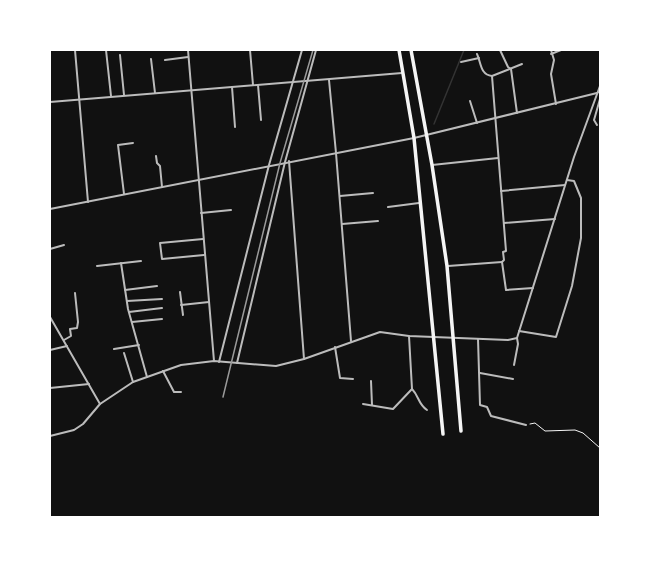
<svg xmlns="http://www.w3.org/2000/svg" width="650" height="567" font-family="'Alegreya Sans',sans-serif">
	<style>
		.lines { fill: none; stroke-linecap: round; stroke-linejoin: round }
		.stream { stroke: #333; stroke-width: 1.5 }
		.path { stroke: #f5f5f5; stroke-width: 1 }
		.minor { stroke: #bcbcbc; stroke-width: 2 }
		.trunk { stroke: #f5f5f5; stroke-width: 3.5 }
		.rail { stroke: #9a9a9a; stroke-width: 1.5 }
	</style>
	<rect width="100%" height="100%" fill="#111"/>
	<g class="lines">
		<!-- stream -->
		<path class="stream" d="M434 124 464 50"/>
		<!-- path -->
		<path class="path" d="M530 424 535 423 545 431 575 430 583 433 600 448"/>
		<!-- minor -->
		<g class="minor">
			<path d="M75 50 88 202"/>
			<path d="M106 50 111 96"/>
			<path d="M188 50 214 361"/>
			<path d="M250 50 253 85"/>
			<path d="M500 50 508 67 511 69 517 113"/>
			<path d="M551 50 554 60 551 74 556 104"/>
			<path d="M477 54C481 62 480 75 492 76L522 64"/>
			<path d="M551 54 561 50"/>
			<path d="M120 55 124 95"/>
			<path d="M151 59 155 93"/>
			<path d="M165 60 188 57"/>
			<path d="M461 62 479 58"/>
			<path d="M492 76 506 251 503 252 504 260 502 262 506 290 533 288"/>
			<path d="M329 80 336 153 351 341"/>
			<path d="M258 85 261 120"/>
			<path d="M232 87 235 127"/>
			<path d="M470 101 477 123"/>
			<path d="M50 102 402 73"/>
			<path d="M597 125 594 120 600 99"/>
			<path d="M156 156 157 163 160 166 162 187"/>
			<path d="M289 161 304 359"/>
			<path d="M432 165 498 158"/>
			<path d="M501 191 565 185"/>
			<path d="M124 194 118 145 133 143"/>
			<path d="M340 196 373 193"/>
			<path d="M388 207 419 203"/>
			<path d="M50 209 414 138 597 93 600 91"/>
			<path d="M201 213 231 210"/>
			<path d="M504 223 555 219"/>
			<path d="M342 224 378 221"/>
			<path d="M203 239 160 243 162 259 204 255"/>
			<path d="M50 249 64 245"/>
			<path d="M121 263 128 309 147 377"/>
			<path d="M97 266 141 261"/>
			<path d="M448 266 502 262"/>
			<path d="M125 290 157 286"/>
			<path d="M180 292 183 315"/>
			<path d="M127 301 162 299"/>
			<path d="M181 305 209 302"/>
			<path d="M129 312 162 308"/>
			<path d="M50 317 100 404"/>
			<path d="M132 322 162 319"/>
			<path d="M519 331 556 337 572 286 581 238V198L574 181 567 180"/>
			<path d="M478 339 480 405 487 407 491 416 526 425"/>
			<path d="M64 340 71 336 70 329 77 328 78 322 75 293"/>
			<path d="M335 347 340 378 353 379"/>
			<path d="M114 349 139 345"/>
			<path d="M50 350 67 346"/>
			<path d="M124 353 133 382"/>
			<path d="M219 362 269 165 302 50"/>
			<path d="M237 363 285 162 316 50"/>
			<path d="M514 365 518 344 517 338 574 157 600 86"/>
			<path d="M163 371 174 392H181"/>
			<path d="M480 373 513 379"/>
			<path d="M371 381 372 405"/>
			<path d="M50 388 89 384"/>
			<path d="M412 389C419 396 418 404 427 410"/>
			<path d="M363 404 393 409 412 389 409 336"/>
			<path d="M50 436 74 430 83 424 100 404 133 382 181 365 214 361 276 366 304 359 380 332 409 336 508 340 517 338"/>
		</g>
		<!-- trunk -->
		<g class="trunk">
			<path d="M399 50 414 138 443 434"/>
			<path d="M411 50 432 165 447 266 461 431"/>
		</g>
		<!-- rail -->
		<path class="rail" d="M223 397 280 163 313 50"/>
	</g>
	<!-- border -->
	<rect width="650" height="567" fill="none" stroke="#ffffff" stroke-width="102"/>
</svg>
